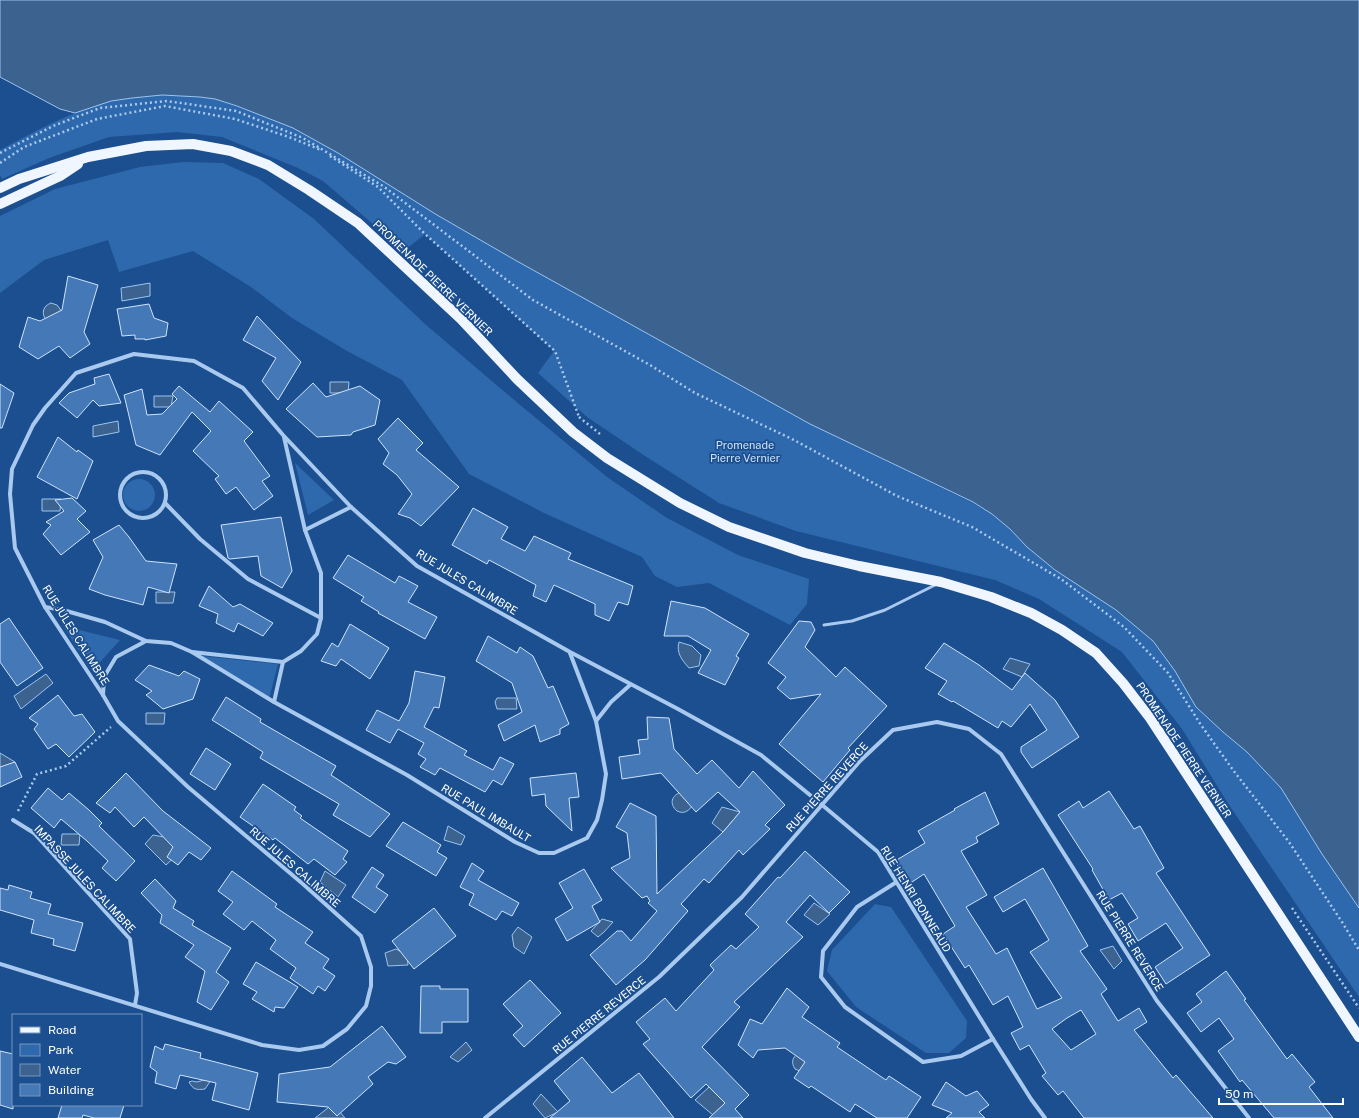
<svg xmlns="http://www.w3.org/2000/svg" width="1359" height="1118" font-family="'Public Sans',sans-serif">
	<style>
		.green { fill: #2e69ad }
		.water { fill: #3c6290; stroke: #9cc4f0 }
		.building { fill: #4478b7; stroke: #cfe3fa; fill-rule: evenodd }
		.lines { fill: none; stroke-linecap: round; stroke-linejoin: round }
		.path { stroke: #a9c9ee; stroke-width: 2.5; stroke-dasharray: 2 3; stroke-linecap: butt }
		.lane { stroke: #a9c9ee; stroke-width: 3 }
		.street { stroke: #a9c9ee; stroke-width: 4 }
		.primary { stroke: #f0f6ff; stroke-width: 10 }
		.labels { text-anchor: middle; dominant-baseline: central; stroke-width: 3.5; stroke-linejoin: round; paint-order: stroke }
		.street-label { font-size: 11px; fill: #fff; stroke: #1b4f8f }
		.park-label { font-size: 11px; fill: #cfe3fa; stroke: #1b4f8f }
	</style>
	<rect width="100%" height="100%" fill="#1b4f8f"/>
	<!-- green -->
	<g class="green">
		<path d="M162 95 200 97 215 99 267 117 293 128 338 153 437 215 515 260 810 424 973 503 992 514 1010 529 1027 547 1055 570 1116 610 1153 641 1175 671 1196 707 1223 732 1247 752 1281 788 1322 854 1359 908V997L1229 805 1182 729 1122 652 1039 599 995 580 796 531 719 503 645 456 587 417 538 373 554 351 425 234 405 250 381 231 323 181 298 168 222 137 177 132 109 137 49 158 2 179 0 175V150C35 131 71 112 110 101 127 97 145 97 162 95Z"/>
		<path d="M183 162 223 163 259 179 314 219 425 324 513 399 607 477 667 518 738 555 809 579 807 604 790 625 709 583 677 587 655 576 642 557 544 513 469 474 402 380 347 351 292 318 251 287 193 251 119 272 108 240 44 260 0 293V216L55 189 140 167Z"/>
		<path d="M295 463 334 500 308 515Z"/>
		<circle cx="139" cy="495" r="16"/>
		<path d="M63 626 120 640 92 671Z"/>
		<path d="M202 656 278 664 269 699Z"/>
		<path d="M875 904 891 907 967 1021 966 1038 949 1053H926L856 1007 827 971 832 950Z"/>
	</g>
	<!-- water -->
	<g class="water">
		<path d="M0 0H1359V908L1322 854 1281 788 1247 752 1223 732 1196 707 1175 671 1153 641 1116 610 1055 570 1027 547 1010 529 992 514 973 502 810 424 515 260 437 215 338 153 293 128 237 106 215 99 200 97 162 95 132 98 111 101 75 113 60 109 0 77Z"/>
		<path d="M150 283V296L122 301 121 288Z"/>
		<path d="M51 303 57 305 62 312 46 320C41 313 43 306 51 303Z"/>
		<path d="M330 382H349L348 393H330Z"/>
		<path d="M154 396H173L171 407H154Z"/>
		<path d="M118 421 119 432 93 437V426Z"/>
		<path d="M42 499H61L60 511H42Z"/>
		<path d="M156 592H175L173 603H156Z"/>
		<path d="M679 642 692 646 701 655 699 666 689 668C682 660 676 653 679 642Z"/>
		<path d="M1010 658 1030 664 1022 677 1003 669Z"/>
		<path d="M46 674 53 683 21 709 14 696Z"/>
		<path d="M497 698H516L517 709H497L495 702Z"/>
		<path d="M146 713H165L164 724H146Z"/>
		<path d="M0 753 15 762 4 773 0 770Z"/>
		<path d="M682 792 692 806C688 812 683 814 677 811 669 804 671 795 682 792Z"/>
		<path d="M722 807 740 812 723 832 712 823Z"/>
		<path d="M448 826 465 836 461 845 444 840Z"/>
		<path d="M62 834H80L79 845H61Z"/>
		<path d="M153 835 175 839 178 854 166 865 145 844Z"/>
		<path d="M325 871 346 885 338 897 320 882Z"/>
		<path d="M814 903 830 914 818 925 804 915Z"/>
		<path d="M602 919 613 922 604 932 598 937 591 931Z"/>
		<path d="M518 927 532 937 524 954 514 947 512 935Z"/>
		<path d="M1113 946 1122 961 1114 969 1100 950Z"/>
		<path d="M396 949 407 955 408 965 388 966 385 953Z"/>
		<path d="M466 1042 472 1050 458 1062 450 1057Z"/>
		<path d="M798 1054 808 1057 800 1071 795 1069C791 1063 792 1057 798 1054Z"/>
		<path d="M204 1080H211L205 1089C197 1090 193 1090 189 1082L192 1081 197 1082Z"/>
		<path d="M709 1087 725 1103 713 1115 695 1100Z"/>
		<path d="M541 1094 558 1112 545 1118 533 1104Z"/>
		<path d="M333 1104 345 1118H315Z"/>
	</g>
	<!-- building -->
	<g class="building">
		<path d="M68 276 98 285 84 332 90 344 70 358 59 346 38 359 19 347 28 317 40 321 62 310Z"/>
		<path d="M149 304 154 318 168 323 166 336 145 340V339H135V335L122 336 117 309Z"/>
		<path d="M257 316 301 362 278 400 262 381 276 358 243 340Z"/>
		<path d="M109 374 121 403 99 406 93 400 77 418 59 403 69 393 95 384 94 378Z"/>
		<path d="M313 383 326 397 360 386 380 400 375 425 353 432 351 435 317 437 286 409Z"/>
		<path d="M0 384 14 393 2 428H0Z"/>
		<path d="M179 386 210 412 219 401 253 432 244 441 270 476 262 481 273 496 254 510 236 487 226 494 215 479 219 476 193 451 211 431 192 412 160 455 136 445 124 395 142 389 147 415 162 414 177 399 172 394Z"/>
		<path d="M398 418 423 443 416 450 459 487 421 526 410 518 398 514 412 494 397 475 383 464 389 453 378 439Z"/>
		<path d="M58 437 77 452 78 450 93 461 77 499 37 477Z"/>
		<path d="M72 498 86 511 77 519 90 532 61 555 43 534 51 525 46 522 64 511 55 500Z"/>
		<path d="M473 508 508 527 501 539 525 551 534 536 571 553 568 559 633 586 628 605 618 602 609 621 595 615V604L554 585 546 602 533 596 536 585 489 560 487 564 452 545Z"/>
		<path d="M281 517 292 571 282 588 261 576 258 556 230 559 228 558 221 525Z"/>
		<path d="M119 525 129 537 146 561 177 564 169 593 148 587 143 605 105 595 89 589 103 557 93 540Z"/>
		<path d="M348 555 395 583 399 576 418 586 408 602 437 617 425 639 378 613 379 612 361 601 364 597 333 578Z"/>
		<path d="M209 586 233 607 240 604 273 623 263 636 238 623 234 632 216 623 218 614 199 606Z"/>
		<path d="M671 601 705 608 749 634 736 656 739 658 725 685 698 673 711 650 688 636H664Z"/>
		<path d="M9 618 43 668 17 686 0 662V624Z"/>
		<path d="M799 621 811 622 815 630 805 647 836 677 845 667 887 706 848 748 850 750 823 782 779 744 821 694 790 699 777 688 786 677 768 663Z"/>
		<path d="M350 624 389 648 370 679 341 659 336 666 321 661 332 643 338 647Z"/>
		<path d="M488 636 517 653 520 647 533 656 548 688 553 686 569 724 560 729V734L540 742 535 725 504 741 498 725 522 712 512 683 476 661Z"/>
		<path d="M944 643 979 665 1012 690 1025 673 1055 700 1079 737 1032 768 1021 752V747L1047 730 1030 704 1011 727 1002 721 998 728 953 701 952 702 938 694 947 681 925 668Z"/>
		<path d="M149 665 179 676 184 671 200 679 193 699 163 709 146 695 152 691 135 680Z"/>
		<path d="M415 671 445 677 439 708 434 707 424 727 467 751 464 755 493 770 500 757 514 764 502 785 493 780 485 792 440 768 435 775 420 767 426 759 418 754 424 743 398 729 390 743 366 730 377 710 399 721 409 703Z"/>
		<path d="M58 695 74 716 82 714 95 732 69 757 56 744 48 749 34 729 38 724 29 718Z"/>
		<path d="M226 697 261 719 260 722 336 766 331 775 390 814 370 837 333 815 339 804 260 758 263 752 212 720Z"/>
		<path d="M647 717 669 718 674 749 697 774 712 760 739 788 753 771 785 805 765 825 770 829 743 855 739 850 709 883 704 879 681 904 688 911 645 960 616 985 590 955 617 931H622L631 941 657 911 648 903 650 901 647 896 642 898 611 868 630 858 627 833 616 827 630 803 656 816 657 894 723 832 740 812 718 792 696 812 661 773 622 779 619 757 640 754 638 740 648 739Z"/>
		<path d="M206 748 231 764 215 790 190 774Z"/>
		<path d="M15 762 22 777 0 787V767Z"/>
		<path d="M126 773 163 811 211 848 201 860 189 852 178 865 167 857 173 847 144 817 134 827 115 807 110 813 96 803Z"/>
		<path d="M576 773 579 797 569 798 572 831 546 806 545 794 532 796 530 778Z"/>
		<path d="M263 784 296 807 294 810 302 816 300 818 348 851 343 859 347 862 335 875 314 859 308 864 275 838 273 840 240 817Z"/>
		<path d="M48 788 62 800 69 793 89 810 102 823 99 826 135 861 116 881 102 868 108 861 87 841 61 819 54 828 31 808Z"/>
		<path d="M1109 791 1134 829 1140 826 1164 868 1156 873 1210 955 1166 984 1155 967 1183 948 1166 923 1138 941 1128 924 1138 918 1122 893 1109 900 1092 870 1093 869 1058 815 1079 801 1083 808Z"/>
		<path d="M985 792 999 824 976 837 978 842 961 851 987 895 966 907 996 954 1007 948 1037 1009 1062 998 1030 952 1049 940 1025 899 1003 912 994 897 1043 868 1088 946 1080 951 1107 989 1101 994 1118 1021 1139 1008 1147 1022 1134 1030 1173 1078 1176 1075 1213 1118H1084L1063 1091 1058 1095 1042 1076 1046 1073 1029 1045 1020 1050 1011 1033 1023 1027 1008 996 993 1005 969 965 965 968 943 934 955 926 924 874 909 884 895 861 925 843 918 831 955 810 954 809ZM1081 1010 1096 1034 1071 1050 1052 1029 1067 1018Z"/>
		<path d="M403 822 441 845 437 852 447 858 436 876 386 846Z"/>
		<path d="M805 851 850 892 829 913 810 895 786 922 803 937 734 1002 740 1007 702 1047 749 1095 735 1109 743 1118H709L725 1103 706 1084 691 1098 643 1044 650 1039 636 1022 665 998 676 1011 714 970 710 965 731 945 736 949 759 927 745 914 778 877 780 878Z"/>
		<path d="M472 863 484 871 478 880 519 903 512 916 502 911 496 920 469 905 474 894 460 887Z"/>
		<path d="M372 867 384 875 376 887 388 895 375 913 352 897Z"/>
		<path d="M584 869 602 900 592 906 600 922 567 941 555 919 573 908 559 883Z"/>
		<path d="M232 871 277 904 275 907 313 932 305 943 329 959 323 968 335 976 325 991 318 986 313 994 290 978 296 968 270 949 276 940 252 921 244 930 223 914 233 902 218 891Z"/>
		<path d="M155 879 176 901 173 908 194 921 192 925 231 948 216 972 229 982 211 1010 197 1002 205 971 185 957 194 945 160 923 162 915 141 893Z"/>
		<path d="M9 885 32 892 30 898 51 904 48 914 83 923 75 951 53 945 54 939 31 933 34 920 0 910V888L8 890Z"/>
		<path d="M434 908 456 936 414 969 392 941Z"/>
		<path d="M256 962 298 987 284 1008 275 1007 274 1012 252 999 257 992 243 984Z"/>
		<path d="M1226 971 1246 999 1244 1000 1287 1059 1292 1054 1315 1082 1309 1087 1333 1118H1274L1242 1080 1240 1082 1218 1051 1234 1039 1219 1018 1201 1032 1187 1013 1202 1002 1196 994Z"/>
		<path d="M530 980 561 1013 524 1047 513 1035 523 1026 503 1004Z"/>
		<path d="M421 986H440V989H468V1022H442V1033H420Z"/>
		<path d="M787 988 809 1007 802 1017 840 1043 837 1047 886 1080 889 1076 921 1097 907 1118H877L855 1104 850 1112 811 1086 809 1088 794 1078 805 1062 785 1048 758 1050 753 1058 738 1045 750 1019 762 1024Z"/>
		<path d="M382 1026 406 1057 396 1064 388 1062 368 1077 373 1084 337 1116 328 1107 277 1102 279 1074 330 1067Z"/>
		<path d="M165 1044 201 1053 200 1058 258 1073 249 1110 212 1100 216 1083 180 1075 176 1089 155 1083 157 1072 150 1067 155 1046 163 1050Z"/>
		<path d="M0 1051 13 1054V1109L0 1105Z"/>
		<path d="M582 1057 612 1093 639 1073 674 1118H550L570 1101 554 1081Z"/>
		<path d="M946 1082 966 1096 977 1091 989 1105 979 1112 985 1118H946L952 1113 932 1105Z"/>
		<path d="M62 1105H124L120 1118H94L83 1115 82 1118H58Z"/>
	</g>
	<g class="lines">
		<!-- path -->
		<g class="path">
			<path d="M0 153 53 126 100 108 167 101 236 111 303 138 383 186 533 300 650 365 695 393 794 440 897 496 972 527 1061 579 1124 627 1168 673 1201 725 1233 770 1289 842 1342 922 1359 950"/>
			<path d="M330 156 378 187 425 234 555 351 579 417"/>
			<path d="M0 163 24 147 97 119 165 106 235 119 289 137 321 150"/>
			<path d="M579 417 600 434"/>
			<path d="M18 811 37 774 66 766 111 727"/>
			<path d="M1292 908 1359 1008"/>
		</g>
		<!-- lane -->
		<path class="lane" d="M824 625 852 621 885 610 937 584"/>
		<!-- street -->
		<g class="street">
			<path d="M284 437 305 530"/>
			<circle cx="143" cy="495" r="23"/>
			<path d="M165 503 200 539 248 579 321 618"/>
			<path d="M45 607 63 610 105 622 146 641 171 643 192 652 283 662 301 651 317 634 321 618V573L305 530 351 507"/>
			<path d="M192 652 274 702 407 775 515 842 539 853H554L587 838 597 820 602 800 606 774 596 721 570 653"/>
			<path d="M103 695 104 677 116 657 146 641"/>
			<path d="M274 702 283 662"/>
			<path d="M596 721 611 702 630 685"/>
			<path d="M13 820 34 833 130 939 137 993 135 1005"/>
			<path d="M895 883 857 907 823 951 821 977 845 1007 923 1062 961 1056 993 1039"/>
			<path d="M0 964 262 1045 299 1050 323 1046 347 1029 366 1006 371 986V967L361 936 303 884 188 787 118 721 103 695 45 607 15 548 10 494 12 469 33 425 45 408 76 373 134 354 194 361 243 388 283 435 351 507 417 566 570 652 678 709 761 755 821 804 878 852 993 1039 1031 1099 1045 1118"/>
			<path d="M485 1118 659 977 742 897 860 761 893 730 937 722 969 729 1001 754 1157 1001 1249 1118"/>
		</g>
		<!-- primary -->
		<g class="primary">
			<path d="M0 188 19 179 88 157 146 146 193 144 231 151 268 165 309 190 358 223 461 319 517 379 573 432 607 458 680 503 729 527 805 553 859 566 941 582 991 597 1031 613 1062 630 1096 653 1123 683 1150 718 1359 1037"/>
			<path d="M0 204 60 176 78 164"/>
		</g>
	</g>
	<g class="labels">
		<!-- street labels -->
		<g class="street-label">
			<text transform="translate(433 278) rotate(44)">PROMENADE PIERRE VERNIER</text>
			<text transform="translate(467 582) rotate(31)">RUE JULES CALIMBRE</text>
			<text transform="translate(76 635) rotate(58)">RUE JULES CALIMBRE</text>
			<text transform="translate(1184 750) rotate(56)">PROMENADE PIERRE VERNIER</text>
			<text transform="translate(827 787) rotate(-48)">RUE PIERRE REVERCE</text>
			<text transform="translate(486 813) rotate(31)">RUE PAUL IMBAULT</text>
			<text transform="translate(295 867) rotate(41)">RUE JULES CALIMBRE</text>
			<text transform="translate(85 879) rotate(47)">IMPASSE JULES CALIMBRE</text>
			<text transform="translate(916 899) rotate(58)">RUE HENRI BONNEAUD</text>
			<text transform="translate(1130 941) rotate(58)">RUE PIERRE REVERCE</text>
			<text transform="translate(599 1015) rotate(-39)">RUE PIERRE REVERCE</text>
		</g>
		<!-- park labels -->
		<g class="park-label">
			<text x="745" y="445">Promenade<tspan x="745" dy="13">Pierre Vernier</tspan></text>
		</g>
	</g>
	<!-- legend -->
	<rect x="12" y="1014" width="130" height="92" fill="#1b4f8f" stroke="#7695bc"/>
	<rect x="20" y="1027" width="20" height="6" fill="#f0f6ff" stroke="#7695bc"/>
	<text x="48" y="1034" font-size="12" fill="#ffffff">Road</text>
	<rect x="20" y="1044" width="20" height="12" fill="#2e69ad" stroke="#7695bc"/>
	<text x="48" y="1054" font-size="12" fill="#ffffff">Park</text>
	<rect x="20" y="1064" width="20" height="12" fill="#3c6290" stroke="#7695bc"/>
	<text x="48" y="1074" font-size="12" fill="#ffffff">Water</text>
	<rect x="20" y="1084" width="20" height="12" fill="#4478b7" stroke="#7695bc"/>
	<text x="48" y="1094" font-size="12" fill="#ffffff">Building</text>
	<!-- scale -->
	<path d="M1219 1098v6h124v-6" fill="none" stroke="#ffffff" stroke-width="2"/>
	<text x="1225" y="1098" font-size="12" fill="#ffffff" stroke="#1b4f8f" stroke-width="3" paint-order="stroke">50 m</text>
</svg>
